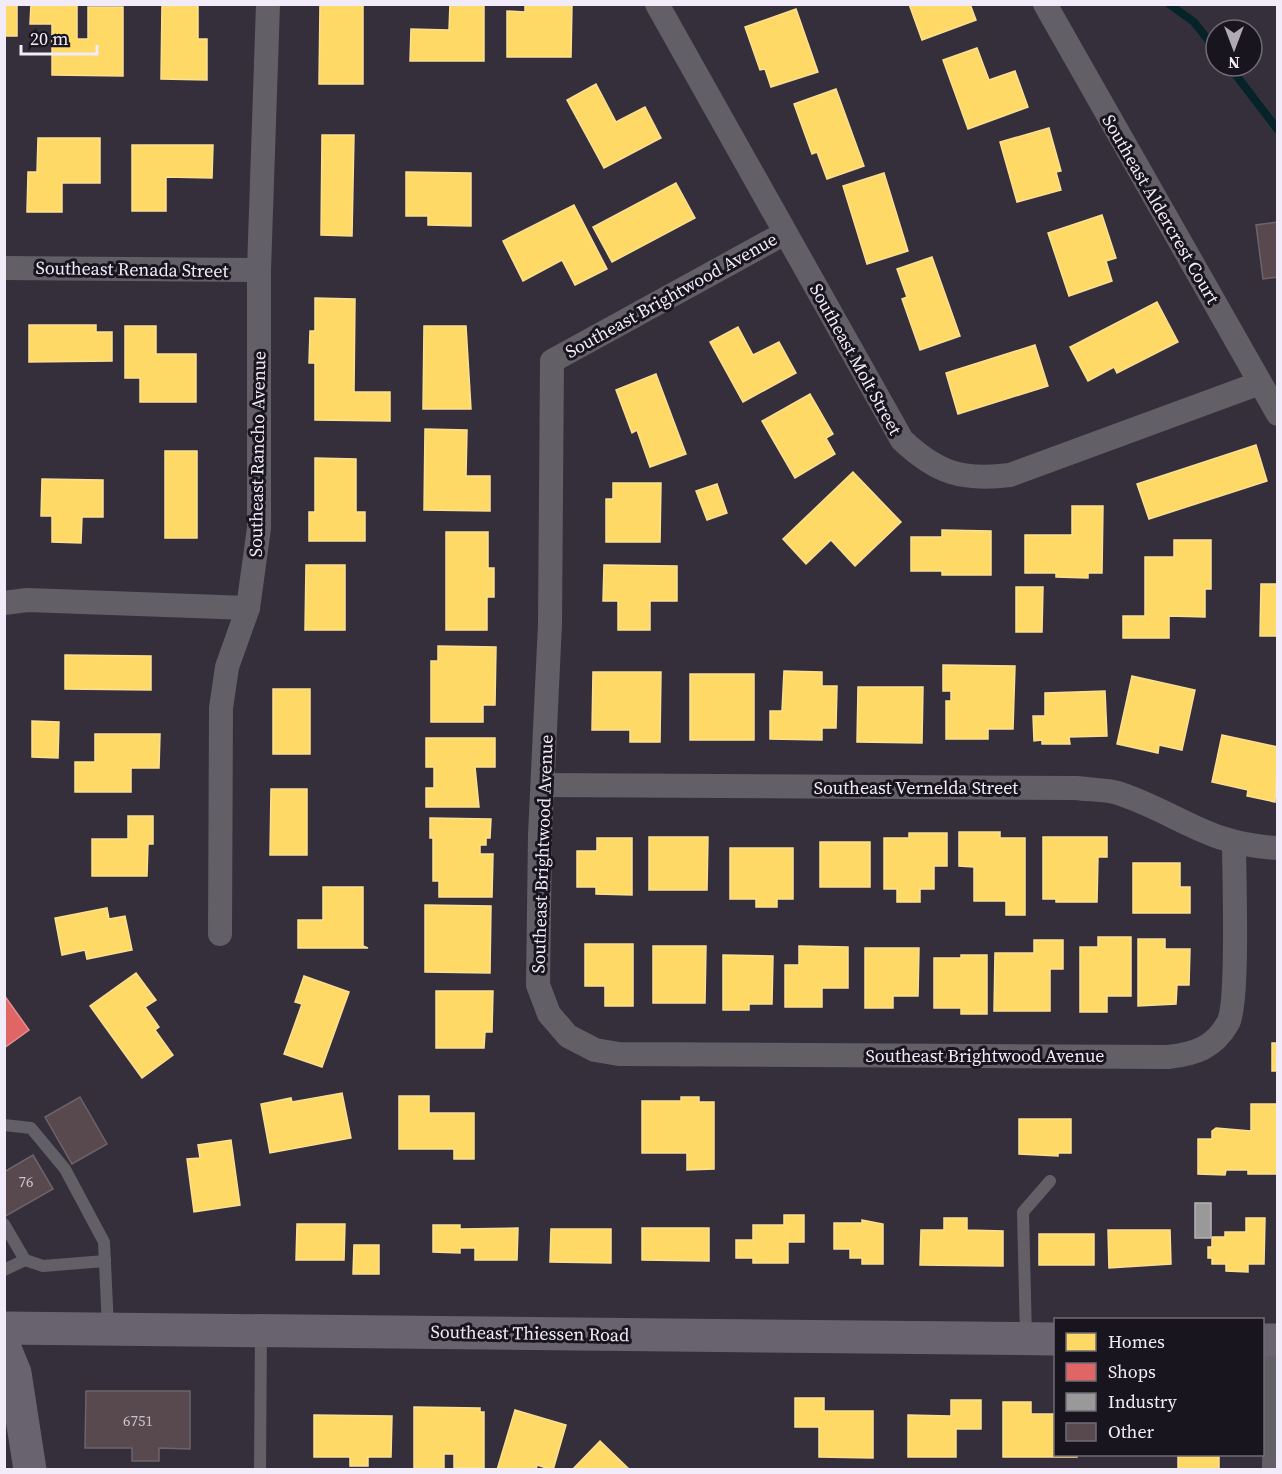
<svg xmlns="http://www.w3.org/2000/svg" width="1282" height="1474" font-family="'Source Serif 4',serif">
	<style>
		.homes { fill: #ffd966; stroke: #fbdf92; stroke-width: 1.5 }
		.shops { fill: #e06666; stroke: #e58e92; stroke-width: 1.5 }
		.industry { fill: #999; stroke: #b4b2b6; stroke-width: 1.5 }
		.lines { fill: none; stroke-linecap: round; stroke-linejoin: round }
		.stream { stroke: #052328; stroke-width: 8 }
		.building { fill: #58494e; stroke: #6d6469; stroke-width: 1.5 }
		.service { stroke: #625f67; stroke-width: 12 }
		.minor { stroke: #625f67; stroke-width: 24 }
		.secondary { stroke: #68636e; stroke-width: 33 }
		.labels { text-anchor: middle; dominant-baseline: central; stroke-width: 6; stroke-linejoin: round; paint-order: stroke }
		.number-label { font-size: 15px; fill: #ccc3cf }
		.street-label { font-size: 18px; fill: #f2ecfa; stroke: #19151f }
	</style>
	<rect width="100%" height="100%" fill="#352f3b"/>
	<!-- homes -->
	<g class="homes">
		<rect x="4" y="4" width="13" height="32"/>
		<path d="M31 4H77V39H88V7H123V76L52 75V24H30Z"/>
		<path d="M162 4H198V39H207V80L161 79Z"/>
		<path d="M320 4H363V84H319Z"/>
		<path d="M450 4H484V61H410L411 29 449 30Z"/>
		<path d="M525 4H572L571 57H507V11L525 12Z"/>
		<path d="M909 4H970L976 20 922 40Z"/>
		<path d="M796 9 818 72 771 87 765 69 760 70 745 27Z"/>
		<path d="M977 48 989 80 1015 71 1028 107 968 129 943 60Z"/>
		<path d="M596 84 616 122 645 107 661 138 604 168 567 100Z"/>
		<path d="M836 89 864 166 827 179 817 152 812 154 794 104Z"/>
		<path d="M1049 128 1061 171 1056 172 1061 190 1017 202 1000 142Z"/>
		<path d="M322 135H354L352 236 321 235Z"/>
		<path d="M38 138H100V183H62V212H27L28 172H37Z"/>
		<path d="M132 145H213L212 178 166 177V211H132Z"/>
		<path d="M406 172 471 173V226L428 225V216H406Z"/>
		<path d="M884 173 908 251 867 264 843 186Z"/>
		<path d="M676 183 695 218 612 262 593 227Z"/>
		<path d="M574 205 607 269 575 285 562 260 523 281 503 241Z"/>
		<path d="M1102 215 1116 258 1106 261 1112 281 1069 296 1048 233Z"/>
		<path d="M932 257 960 336 920 350 902 299 907 297 897 269Z"/>
		<path d="M315 298 355 299 354 392H390V421L315 420V363H309L310 331H315Z"/>
		<path d="M1157 302 1178 342 1117 373 1114 367 1088 381 1070 347Z"/>
		<path d="M29 325H96V332H112V361L29 362Z"/>
		<path d="M125 326H156V354H196V402H140V378H125Z"/>
		<path d="M424 326H466L471 409H423Z"/>
		<path d="M738 327 753 355 779 342 796 373 743 402 710 342Z"/>
		<path d="M1035 345 1048 386 958 414 946 373Z"/>
		<path d="M656 374 686 454 650 467 637 430 632 433 616 390Z"/>
		<path d="M810 394 833 434 826 438 835 454 795 478 762 421Z"/>
		<path d="M425 429 467 430 466 476H490V511L424 510Z"/>
		<path d="M1256 445 1267 481 1149 519 1137 484Z"/>
		<rect x="165" y="451" width="32" height="87"/>
		<path d="M315 458 356 459V512H365V541H309V512H315Z"/>
		<path d="M853 472 901 522 855 566 831 540 806 564 783 539Z"/>
		<path d="M42 479 103 480V517H82L81 543 52 542V516H41Z"/>
		<path d="M613 483H661L660 542H606V499H613Z"/>
		<path d="M717 484 727 513 707 520 696 491Z"/>
		<path d="M1072 506H1103L1102 573H1088V578L1056 577V573H1025V535H1072Z"/>
		<path d="M942 530 991 531V575H942V571H911V537H942Z"/>
		<path d="M446 532H488V568H494V597H487V630H446Z"/>
		<path d="M1174 540H1211V589H1205V617L1169 616V638H1123V616H1145V557H1174Z"/>
		<path d="M306 565H345V630H305Z"/>
		<path d="M604 565 677 566V601H650V630H618V601H603Z"/>
		<path d="M1261 584H1278V636H1260Z"/>
		<path d="M1016 587H1043L1042 632H1016Z"/>
		<path d="M438 646 496 647 495 705H483V722H431V661H438Z"/>
		<path d="M65 655 151 656V690L65 689Z"/>
		<path d="M943 665 1015 666 1013 729H988V739H946V701H951V691H943Z"/>
		<path d="M784 671 822 672V686H837L836 728H822V740L770 739V711H782Z"/>
		<path d="M593 672H661L660 742H630V730H592Z"/>
		<rect x="690" y="674" width="64" height="66"/>
		<path d="M1132 676 1195 690 1182 750 1159 745 1158 753 1117 744Z"/>
		<path d="M858 687H923L922 743 857 742Z"/>
		<rect x="273" y="689" width="37" height="65"/>
		<path d="M1105 691 1107 736 1069 737 1070 744H1042V740L1034 741 1033 716H1045V693Z"/>
		<path d="M32 721 59 722 58 758 32 757Z"/>
		<path d="M95 734H160L159 768H131V792H75V762H95Z"/>
		<path d="M1222 735 1278 747 1275 802 1247 796 1248 790 1212 782Z"/>
		<path d="M426 738H495V767H475L479 807H426V788H434V767H426Z"/>
		<path d="M271 789H307V855H270Z"/>
		<path d="M128 816H153V844H148L147 876H92V839H128Z"/>
		<path d="M430 818 491 819 490 838H486V845H480V854H493L492 897H439V881H433V838H430Z"/>
		<path d="M959 832H1000V838H1025V915H1006V901H974V867L959 866Z"/>
		<path d="M909 833H947V866H934V889H920V902H897V889H884V838H909Z"/>
		<path d="M649 837H708L707 890H649Z"/>
		<path d="M1043 837H1107V857H1098L1097 902H1056V899H1043Z"/>
		<path d="M597 838H632V895L596 894V887H577V851H597Z"/>
		<rect x="820" y="842" width="50" height="45"/>
		<path d="M730 848H793V899H777V907H756V899H730Z"/>
		<path d="M1133 863H1180V887H1190V913H1133Z"/>
		<path d="M323 887H363V946L368 948H298V920H323Z"/>
		<path d="M425 905 491 906 490 973 425 972Z"/>
		<path d="M107 908 109 919 125 916 132 950 87 959 85 950 62 955 55 918Z"/>
		<path d="M1098 937H1131V996H1107V1012H1080V947H1098Z"/>
		<path d="M1138 939H1165V949H1190L1189 985H1177L1176 1004 1138 1006Z"/>
		<path d="M1034 940H1063V969H1050V1011H994L995 953H1034Z"/>
		<path d="M585 944H633V1006H605V986H585Z"/>
		<path d="M653 946H706L705 1003H653Z"/>
		<path d="M799 946 848 947V988H822V1007H785V965H799Z"/>
		<path d="M865 948H919L918 996H893V1008H865Z"/>
		<path d="M723 955 773 956 772 1004H749V1010H723Z"/>
		<path d="M961 955H987V1014H961V1008H934V958H961Z"/>
		<path d="M136 973 156 1000 145 1007 159 1027 155 1030 173 1055 142 1078 90 1006Z"/>
		<path d="M304 976 349 992 322 1067 284 1054 302 1004 295 1002Z"/>
		<path d="M436 991H493L492 1032H485L484 1048H436Z"/>
		<rect x="1272" y="1043" width="6" height="28"/>
		<path d="M342 1093 351 1138 270 1153 261 1104 291 1098 292 1102Z"/>
		<path d="M399 1096H429V1113H474V1159H454V1149H399Z"/>
		<path d="M681 1097H699V1102H714V1169L687 1170V1153H642V1101H681Z"/>
		<path d="M1251 1104H1278V1174H1248V1170H1226L1225 1175 1198 1174V1139H1212V1131L1216 1128 1251 1131Z"/>
		<path d="M1019 1119H1071V1153H1058V1156L1019 1154Z"/>
		<path d="M231 1140 240 1205 194 1212 187 1159 200 1158 198 1145Z"/>
		<path d="M784 1215H804V1242H788V1263H753V1258H736V1240H753V1225H784Z"/>
		<path d="M944 1218H967V1230L1003 1231V1266L920 1265 921 1230H944Z"/>
		<path d="M1246 1218H1265L1264 1264H1248V1272L1226 1271V1264H1212V1258H1208V1247H1212V1237H1225V1232H1246Z"/>
		<path d="M862 1220 883 1224V1264H862V1258H850V1249H834V1223H862Z"/>
		<path d="M297 1224H345L344 1260H296Z"/>
		<path d="M433 1225H460V1229L518 1228 517 1260H475V1248H460V1253L433 1252Z"/>
		<path d="M642 1228H709V1261L642 1260Z"/>
		<path d="M551 1229H611V1263L550 1262Z"/>
		<path d="M1108 1230H1170L1171 1264 1109 1268Z"/>
		<rect x="1039" y="1234" width="55" height="31"/>
		<path d="M354 1245H379V1274H353Z"/>
		<path d="M795 1398H824V1411H873V1458L819 1457V1427H795Z"/>
		<path d="M951 1400H981V1429H956V1457H908V1415L951 1416Z"/>
		<path d="M1003 1402H1031V1414H1056V1454H1077V1457H1003Z"/>
		<path d="M414 1407 480 1408V1412H484V1468H454V1454H444V1470H414Z"/>
		<path d="M515 1410 566 1425 553 1470 537 1465 536 1470H497Z"/>
		<path d="M314 1415 392 1416 391 1457H368V1466H350V1457H314Z"/>
		<path d="M600 1441 630 1470H572Z"/>
		<rect x="1178" y="1454" width="41" height="15"/>
	</g>
	<!-- shops -->
	<path class="shops" d="M4 995 29 1030 4 1048Z"/>
	<!-- industry -->
	<rect class="industry" x="1195" y="1203" width="16" height="35"/>
	<g class="lines">
		<!-- stream -->
		<g class="stream">
			<path d="M1169 4 1194 22 1216 50"/>
			<path d="M1229 66 1278 130"/>
		</g>
	</g>
	<!-- building -->
	<g class="building">
		<path d="M1278 222V277L1263 279 1256 225Z"/>
		<path d="M80 1097 107 1144 72 1164 45 1117Z"/>
		<path d="M33 1155 53 1189 4 1217V1172Z"/>
		<path d="M86 1391H190V1449L159 1448V1461H132V1448H85Z"/>
	</g>
	<g class="lines">
		<!-- service -->
		<g class="service">
			<path d="M4 1125 31 1128 65 1169 104 1242 108 1327"/>
			<path d="M4 1224 25 1260 43 1266 105 1261"/>
			<path d="M4 1270 25 1260"/>
			<path d="M1026 1337 1023 1212 1050 1181"/>
			<path d="M260 1470 261 1331"/>
		</g>
		<!-- minor -->
		<g class="minor">
			<path d="M657 4 902 440C937 473 962 481 1010 475L1260 383"/>
			<path d="M1045 4 1278 414"/>
			<path d="M785 233 552 361 550 624 540 835 538 985 549 1014 568 1036 595 1050 619 1054 1168 1057C1195 1054 1214 1048 1228 1023 1239 1003 1234 874 1234 843"/>
			<path d="M4 268 259 270"/>
			<path d="M4 603 27 600 248 608"/>
			<path d="M544 785 1076 788C1090 790 1108 789 1121 794 1181 815 1209 845 1278 848"/>
			<path d="M220 934 221 708 227 667 248 608 259 528V270L268 4"/>
			<path d="M1274 1470 1275 1340"/>
		</g>
		<!-- secondary -->
		<g class="secondary">
			<path d="M4 1328 1056 1339"/>
			<path d="M1262 1340H1278"/>
			<path d="M4 1346 15 1373 30 1470"/>
		</g>
	</g>
	<g class="labels">
		<!-- number labels -->
		<g class="number-label">
			<text x="26" y="1181">76</text>
			<text x="138" y="1420">6751</text>
		</g>
		<!-- street labels -->
		<g class="street-label">
			<text transform="translate(1161 209) rotate(60)">Southeast Aldercrest Court</text>
			<text transform="translate(132 269) rotate(1)">Southeast Renada Street</text>
			<text transform="translate(671 295) rotate(-29)">Southeast Brightwood Avenue</text>
			<text transform="translate(856 359) rotate(61)">Southeast Molt Street</text>
			<text transform="translate(257 454) rotate(-89)">Southeast Rancho Avenue</text>
			<text x="916" y="787">Southeast Vernelda Street</text>
			<text transform="translate(542 854) rotate(-88)">Southeast Brightwood Avenue</text>
			<text x="985" y="1055">Southeast Brightwood Avenue</text>
			<text transform="translate(530 1333) rotate(1)">Southeast Thiessen Road</text>
		</g>
	</g>
	<!-- border -->
	<rect width="1282" height="1474" fill="none" stroke="#f2ecfa" stroke-width="12"/>
	<!-- legend -->
	<rect x="1054" y="1318" width="210" height="138" fill="#19151f" stroke="#706b77" stroke-width="1.5"/>
	<rect x="1066" y="1333" width="30" height="18" fill="#ffd966" stroke="#706b77" stroke-width="1.5"/>
	<text x="1108" y="1348" font-size="18" fill="#f2ecfa">Homes</text>
	<rect x="1066" y="1363" width="30" height="18" fill="#e06666" stroke="#706b77" stroke-width="1.5"/>
	<text x="1108" y="1378" font-size="18" fill="#f2ecfa">Shops</text>
	<rect x="1066" y="1393" width="30" height="18" fill="#999999" stroke="#706b77" stroke-width="1.5"/>
	<text x="1108" y="1408" font-size="18" fill="#f2ecfa">Industry</text>
	<rect x="1066" y="1423" width="30" height="18" fill="#58494e" stroke="#706b77" stroke-width="1.5"/>
	<text x="1108" y="1438" font-size="18" fill="#f2ecfa">Other</text>
	<!-- north arrow -->
	<g transform="translate(1234 48) rotate(180)"><circle r="28" fill="#19151f" stroke="#706b77" stroke-width="1.5"/>
	<path d="M0-4.5L10 22L0 15L-10 22Z" fill="#b0aab7"/>
	<text y="-9" font-size="16" font-weight="bold" text-anchor="middle" fill="#f2ecfa">N</text>
	</g>
	<!-- scale -->
	<path d="M21 45v9h76v-9" fill="none" stroke="#f2ecfa" stroke-width="3"/>
	<text x="30" y="45" font-size="18" fill="#f2ecfa" stroke="#19151f" stroke-width="4.5" paint-order="stroke">20 m</text>
</svg>
